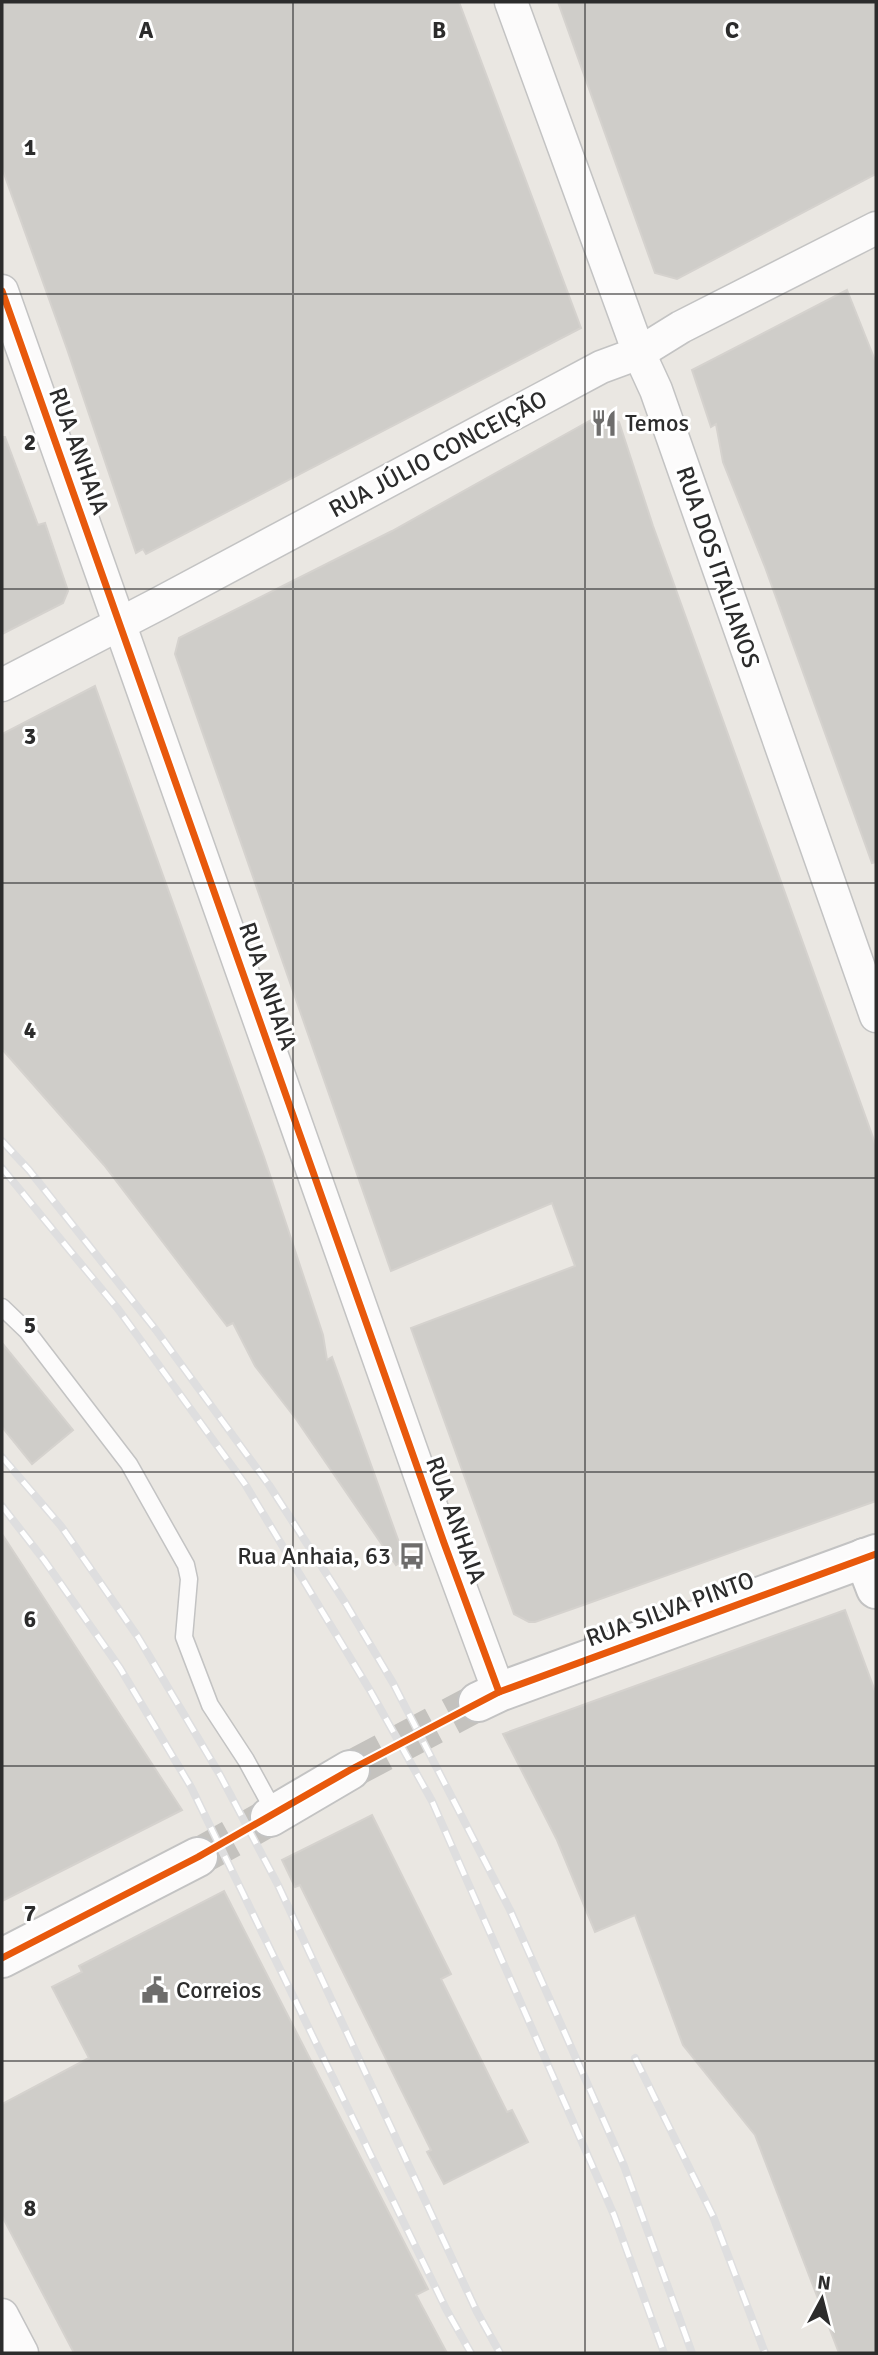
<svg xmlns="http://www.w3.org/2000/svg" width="878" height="2355" font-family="Signika,sans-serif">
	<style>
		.building { fill: #cfcdc9; stroke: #d5d2ce; stroke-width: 2 }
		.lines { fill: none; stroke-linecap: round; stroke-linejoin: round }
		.secondary-tunnel { stroke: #c4c2be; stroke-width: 38; stroke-dasharray: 38 19; stroke-linecap: butt }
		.lane-casing { stroke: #c3c3c3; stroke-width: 19 }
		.street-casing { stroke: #c3c3c3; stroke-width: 35 }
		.secondary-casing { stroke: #c3c3c3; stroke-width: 42 }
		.lane { stroke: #fcfbfb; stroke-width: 16 }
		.street { stroke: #fcfbfb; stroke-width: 32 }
		.secondary { stroke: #fcfbfb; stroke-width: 38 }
		.rail-casing { stroke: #dededf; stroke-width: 8 }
		.rail { stroke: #fff; stroke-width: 5; stroke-dasharray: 16; stroke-linecap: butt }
		.cycleway-casing { stroke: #fff; stroke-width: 11 }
		.cycleway { stroke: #e8590c; stroke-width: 7 }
		.grid { fill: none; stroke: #2c2c2c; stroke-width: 2; stroke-opacity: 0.55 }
		.labels { text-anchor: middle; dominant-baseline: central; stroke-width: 6; stroke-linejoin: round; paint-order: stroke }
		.poi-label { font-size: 24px; fill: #2c2c2c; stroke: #fff; text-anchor: start }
		.street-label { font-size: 24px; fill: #2c2c2c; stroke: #fff }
		.grid-label { font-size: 23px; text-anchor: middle; font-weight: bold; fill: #2c2c2c; stroke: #fff; stroke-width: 6; stroke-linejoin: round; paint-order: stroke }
	</style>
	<rect width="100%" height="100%" fill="#eae7e2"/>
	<!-- building -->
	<g class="building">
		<path d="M2 2H459L581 328 146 554 143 549 136 553 67 349 2 168Z"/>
		<path d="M558 2H876V174L677 279 655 273Z"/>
		<path d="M847 290 876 363V862L872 863 765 567 723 462 716 424 711 427 692 370Z"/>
		<path d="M600 415 619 422 653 526 876 1146V1501L572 1609 535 1622H529L514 1614 411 1328 575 1266 552 1203 391 1271 175 654 179 638 392 531Z"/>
		<path d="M2 437H5L38 525 45 523 68 591 63 603 2 634Z"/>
		<path d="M95 686 264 1157 323 1335 327 1360 332 1357 405 1559 396 1565 296 1419 255 1366 233 1323 227 1326 104 1165 2 1049V734Z"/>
		<path d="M2 1343 73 1430 32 1464 2 1427Z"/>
		<path d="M2 1534 182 1810 2 1901Z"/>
		<path d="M845 1610 876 1694V2353H839L755 2135 683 2045 635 1915 595 1932 557 1840 503 1734Z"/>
		<path d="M372 1815 451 1974 441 1979 507 2112 512 2110 528 2142 444 2184 427 2152 431 2150 300 1885 295 1887 282 1860Z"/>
		<path d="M224 1891 428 2289 416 2295 447 2353H74L2 2216V2104L89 2058 52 1987 82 1972 79 1966Z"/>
	</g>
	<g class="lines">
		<!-- secondary-tunnel -->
		<g class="secondary-tunnel">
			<path d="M350 1770 478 1702"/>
			<path d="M198 1857 270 1817"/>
		</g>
		<defs>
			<path id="lane" d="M2 1307 27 1331 129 1464 186 1565 189 1579 184 1637 210 1705 246 1760 275 1813"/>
			<g id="street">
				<path d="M511 2 639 353 656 390 876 1016"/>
				<path d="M2 291 444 1543 499 1692"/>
				<path d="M2 685 160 603 601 367 639 353 681 327 876 228"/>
				<path d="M2 2315 22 2353"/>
			</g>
			<g id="secondary">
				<path d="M864 1558 876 1589"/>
				<path d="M478 1702 499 1692 876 1554"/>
				<path d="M270 1817 350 1770"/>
				<path d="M2 1958 198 1857"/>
			</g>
		</defs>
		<!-- lane casing -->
		<use href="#lane" class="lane-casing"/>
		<!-- street casing -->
		<use href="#street" class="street-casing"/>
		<!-- secondary casing -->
		<use href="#secondary" class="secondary-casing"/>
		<!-- lane -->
		<use href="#lane" class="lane"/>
		<!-- street -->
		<use href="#street" class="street"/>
		<!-- secondary -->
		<use href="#secondary" class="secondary"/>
		<defs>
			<g id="rail">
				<path d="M2 1141 29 1170 156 1330 269 1485 346 1604 393 1683 510 1910 624 2166 692 2353"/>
				<path d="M2 1168 118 1309 245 1484 371 1692 432 1801 614 2215 664 2353"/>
				<path d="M2 1457 61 1526 138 1637 220 1775 278 1885 477 2312 500 2353"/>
				<path d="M2 1506 44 1560 120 1668 191 1787 446 2309 471 2353"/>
				<path d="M635 2058 713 2216 765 2353"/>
			</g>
		</defs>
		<!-- rail casing -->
		<use href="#rail" class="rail-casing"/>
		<!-- rail -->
		<use href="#rail" class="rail"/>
		<defs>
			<g id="cycleway">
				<path d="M2 291 444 1543 499 1692"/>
				<path d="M2 1958 198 1857 350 1770 499 1692 876 1554"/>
			</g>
		</defs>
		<!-- cycleway casing -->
		<use href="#cycleway" class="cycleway-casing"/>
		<!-- cycleway -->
		<use href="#cycleway" class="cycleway"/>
	</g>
	<!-- grid -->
	<path class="grid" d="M293 2V2353M585 2V2353M2 294H876M2 589H876M2 883H876M2 1178H876M2 1472H876M2 1766H876M2 2061H876"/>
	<!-- icons -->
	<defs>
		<symbol id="restaurant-bare" viewBox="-9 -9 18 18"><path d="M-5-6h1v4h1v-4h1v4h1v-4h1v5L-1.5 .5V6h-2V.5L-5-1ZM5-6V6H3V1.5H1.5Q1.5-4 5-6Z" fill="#6e6d6c" stroke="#fff" stroke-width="2.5" paint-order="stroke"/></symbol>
		<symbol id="bus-bare" viewBox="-9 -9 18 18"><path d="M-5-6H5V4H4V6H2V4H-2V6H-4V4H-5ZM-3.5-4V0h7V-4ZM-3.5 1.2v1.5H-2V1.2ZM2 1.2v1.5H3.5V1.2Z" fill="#6e6d6c" stroke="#fff" stroke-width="2.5" paint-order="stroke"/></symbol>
		<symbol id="civic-bare" viewBox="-9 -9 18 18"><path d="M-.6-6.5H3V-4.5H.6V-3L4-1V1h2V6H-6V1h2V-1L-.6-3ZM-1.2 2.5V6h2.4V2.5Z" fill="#6e6d6c" stroke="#fff" stroke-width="2.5" paint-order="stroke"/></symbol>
	</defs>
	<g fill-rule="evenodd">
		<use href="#restaurant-bare" x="585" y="404" width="38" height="38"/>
		<use href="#bus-bare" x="393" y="1537" width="38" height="38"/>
		<use href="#civic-bare" x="136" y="1971" width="38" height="38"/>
	</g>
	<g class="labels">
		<!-- poi labels -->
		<g class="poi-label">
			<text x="625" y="423">Temos</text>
			<text x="391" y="1556" text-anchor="end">Rua Anhaia, 63</text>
			<text x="176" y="1990">Correios</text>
		</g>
		<!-- street labels -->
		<g class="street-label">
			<text transform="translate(79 451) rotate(70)">RUA ANHAIA</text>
			<text transform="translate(438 454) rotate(-28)">RUA JÚLIO CONCEIÇÃO</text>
			<text transform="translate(718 567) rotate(71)">RUA DOS ITALIANOS</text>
			<text transform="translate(268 986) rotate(71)">RUA ANHAIA</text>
			<text transform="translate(456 1520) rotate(70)">RUA ANHAIA</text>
			<text transform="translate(670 1609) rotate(-20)">RUA SILVA PINTO</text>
		</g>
	</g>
	<g class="grid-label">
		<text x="146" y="38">A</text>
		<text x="439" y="38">B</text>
		<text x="732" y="38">C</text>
		<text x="30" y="155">1</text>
		<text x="30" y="450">2</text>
		<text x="30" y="744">3</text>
		<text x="30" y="1038">4</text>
		<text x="30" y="1333">5</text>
		<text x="30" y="1627">6</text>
		<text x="30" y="1921">7</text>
		<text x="30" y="2216">8</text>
	</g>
	<!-- border -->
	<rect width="878" height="2355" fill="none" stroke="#2c2c2c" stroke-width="7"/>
	<!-- north arrow -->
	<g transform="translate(822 2299) rotate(7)" stroke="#ffffff" stroke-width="5" paint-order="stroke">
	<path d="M0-5L12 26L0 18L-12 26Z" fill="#2c2c2c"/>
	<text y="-10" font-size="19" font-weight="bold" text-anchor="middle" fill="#2c2c2c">N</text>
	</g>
</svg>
